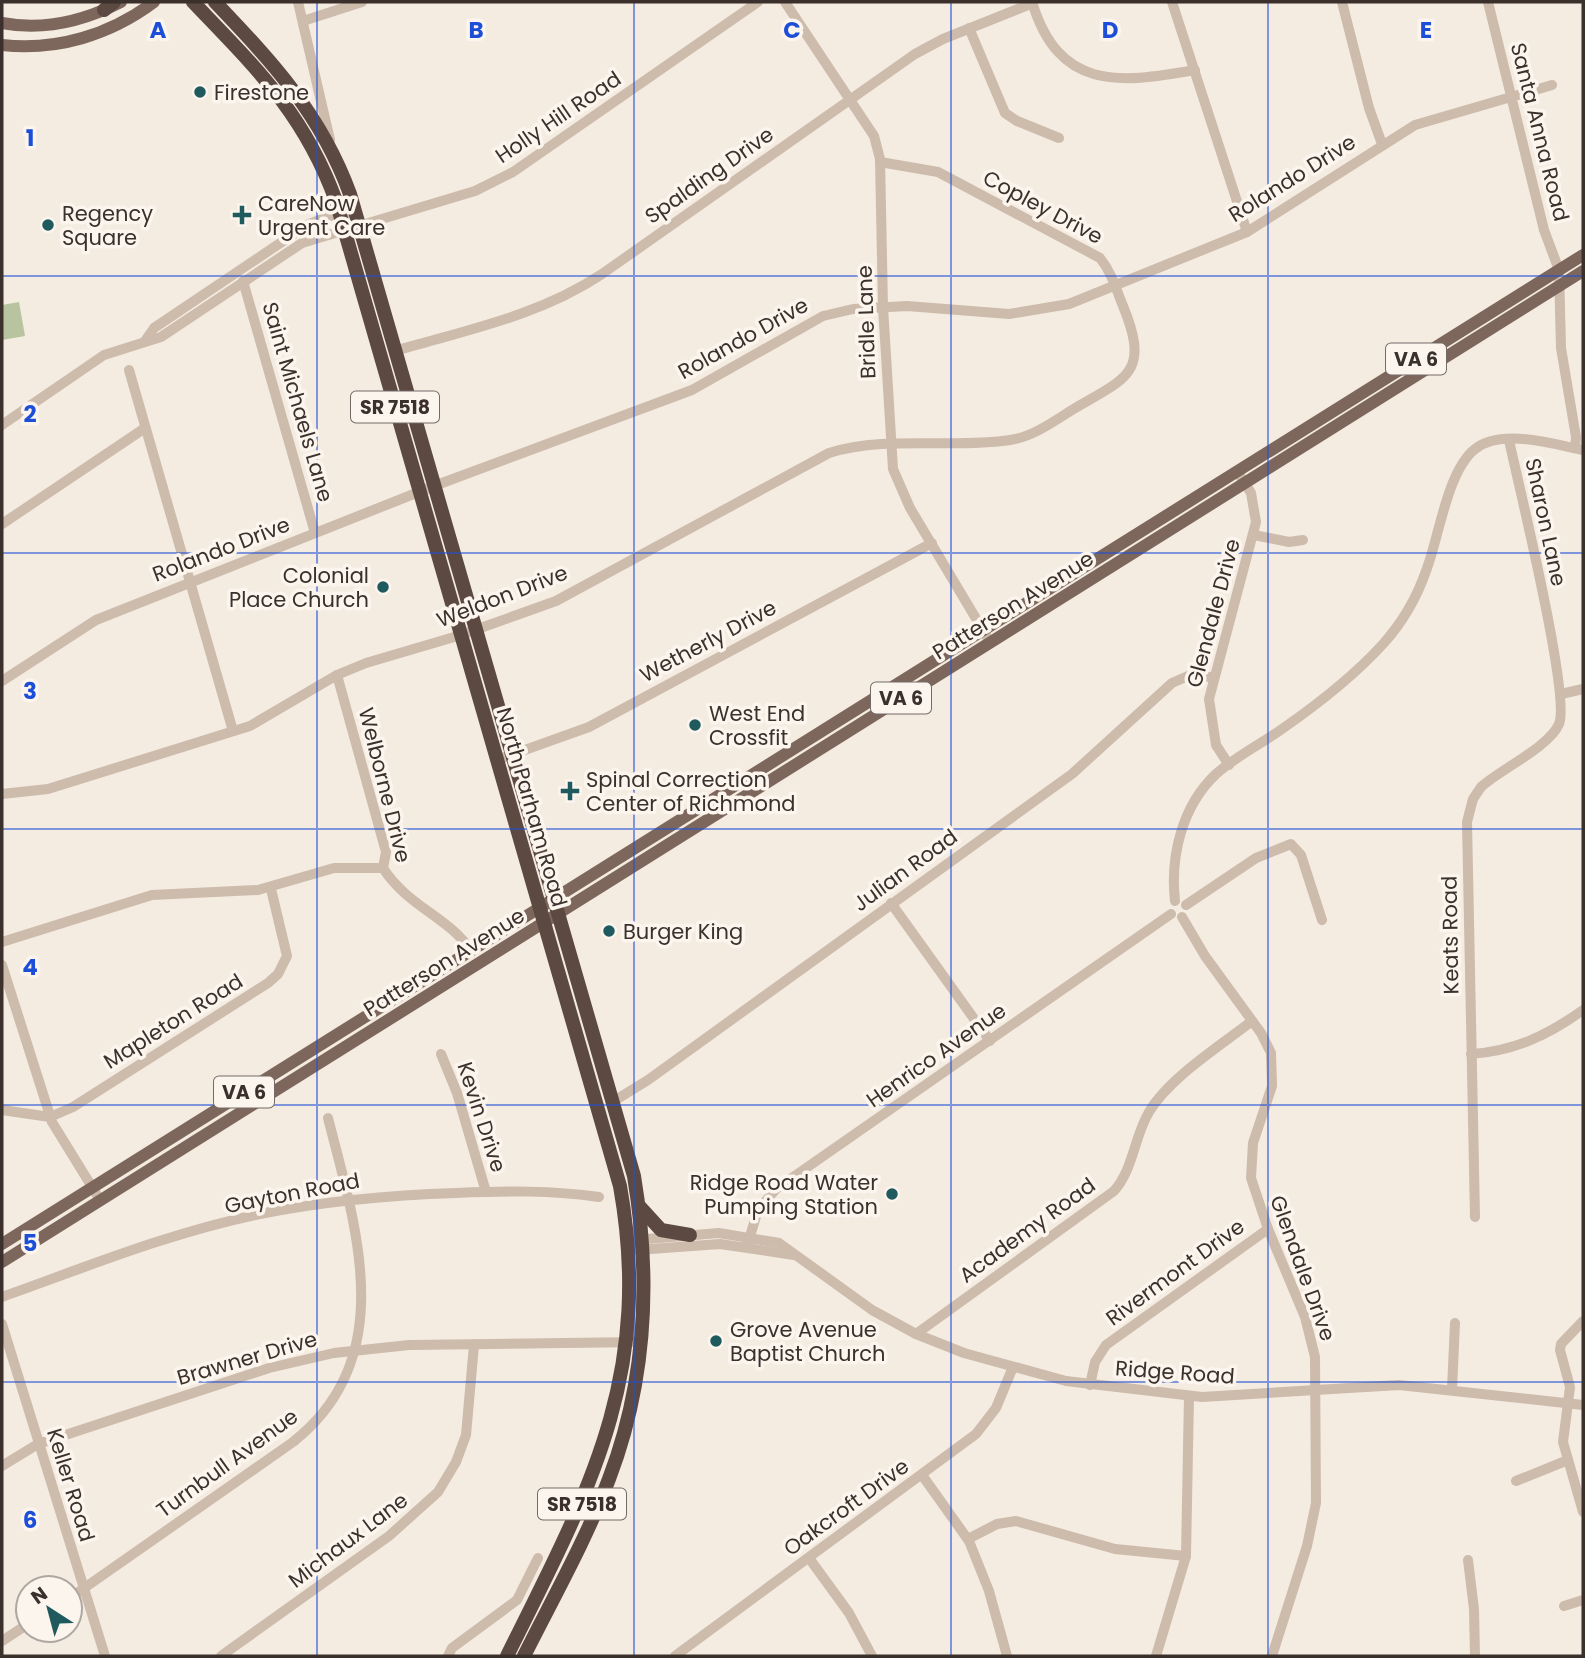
<svg xmlns="http://www.w3.org/2000/svg" width="1585" height="1658" font-family="Poppins,sans-serif">
	<style>
		.green { fill: #b8c4a0 }
		.lines { fill: none; stroke-linecap: round; stroke-linejoin: round }
		.minor { stroke: #cdbbac; stroke-width: 10 }
		.major { stroke: #7d675c; stroke-width: 12 }
		.highway { stroke: #5c4a42; stroke-width: 14 }
		.grid { fill: none; stroke: #1d4ed8; stroke-width: 2; stroke-opacity: 0.55 }
		.poi-dot { fill: #1f5a5e; stroke: #fbf5ee; stroke-width: 2.5 }
		.labels { text-anchor: middle; dominant-baseline: central; stroke-width: 7; stroke-linejoin: round; paint-order: stroke }
		.shield { fill: #fbf5ee; stroke: #756b66; stroke-width: 2 }
		.shield-label { font-size: 19px; font-weight: bold; fill: #3b302b }
		.poi-label { font-size: 21px; fill: #3b302b; stroke: #fbf5ee; text-anchor: start }
		.street-label { font-size: 21px; fill: #3b302b; stroke: #fbf5ee }
		.grid-label { font-size: 23px; text-anchor: middle; font-weight: bold; fill: #1d4ed8; stroke: #fbf5ee; stroke-width: 7; stroke-linejoin: round; paint-order: stroke }
	</style>
	<rect width="100%" height="100%" fill="#f4ebe1"/>
	<!-- green -->
	<path class="green" d="M19 302 25 336 2 340V305Z"/>
	<g class="lines">
		<!-- minor -->
		<g class="minor">
			<path d="M298 2 330 140"/>
			<path d="M785 2 874 136 880 159 883 307 893 469 910 508 990 642"/>
			<path d="M1032 2C1059 90 1117 84 1195 70"/>
			<path d="M1172 2 1247 232"/>
			<path d="M1342 2 1369 108 1382 144"/>
			<path d="M1488 2 1544 230 1559 270 1561 348 1576 437 1575 448"/>
			<path d="M303 21 362 2"/>
			<path d="M969 28 1005 113 1017 121 1059 138"/>
			<path d="M243 281 315 533"/>
			<path d="M145 341 154 328 307 225 340 212 345 215"/>
			<path d="M395 351C466 330 539 316 602 274L915 54 943 39 1033 3"/>
			<path d="M129 370 233 731"/>
			<path d="M2 425 104 355 161 337 302 243 475 191 513 172 758 2"/>
			<path d="M2 524 145 428"/>
			<path d="M1254 535 1289 542 1303 540"/>
			<path d="M337 675 386 852 383 868C408 907 449 917 471 951"/>
			<path d="M2 681 96 620 434 486 692 390 823 316 853 309 907 306 1009 314 1069 304 1247 232 1415 125 1552 85"/>
			<path d="M1561 694 1583 689"/>
			<path d="M497 760 589 727 932 543"/>
			<path d="M1229 765 1216 745 1209 699 1256 522 1251 493 1237 471"/>
			<path d="M2 794 48 789 250 726 337 675 366 663 461 635 556 601 829 453C887 435 951 449 1010 440 1032 437 1053 422 1072 410 1126 378 1151 374 1123 306 1116 289 1112 273 1100 258L938 172 880 162"/>
			<path d="M1175 901C1170 856 1182 806 1216 774 1235 757 1261 744 1282 729 1318 704 1353 677 1383 644 1401 624 1417 597 1426 571 1439 538 1447 471 1475 449 1501 428 1553 444 1583 450"/>
			<path d="M891 903 990 1041"/>
			<path d="M1186 905 1256 858 1291 844 1301 855 1322 920"/>
			<path d="M1182 917 1205 956 1261 1033 1271 1053 1272 1086 1253 1143 1251 1178 1268 1229 1305 1317 1315 1357 1316 1503 1307 1546 1272 1656"/>
			<path d="M2 942 152 895 258 890 334 868H383"/>
			<path d="M2 965 52 1122 100 1200"/>
			<path d="M441 1054 457 1093 486 1192"/>
			<path d="M1471 1054C1515 1051 1548 1035 1583 1010"/>
			<path d="M614 1101 648 1080 1072 774 1172 683 1188 676 1214 677"/>
			<path d="M2 1110 50 1117 73 1107 268 983 278 974 287 956 271 889"/>
			<path d="M1475 1217 1467 822 1473 799 1481 787C1501 769 1549 747 1559 724 1571 697 1518 483 1509 440"/>
			<path d="M635 1240 719 1233 779 1243 872 1310 916 1334 964 1353 1066 1381 1202 1397 1399 1385 1583 1405"/>
			<path d="M747 1246 758 1210 776 1189 1171 914"/>
			<path d="M637 1250 720 1244 794 1255"/>
			<path d="M2 1297C86 1267 172 1232 260 1214 326 1201 390 1195 456 1193 504 1191 552 1190 599 1197"/>
			<path d="M1583 1321 1561 1344 1560 1350 1570 1387 1563 1442 1583 1512"/>
			<path d="M2 1324 105 1656"/>
			<path d="M916 1334 1114 1191C1134 1168 1134 1137 1149 1112 1169 1078 1220 1046 1252 1021"/>
			<path d="M1090 1385 1095 1362 1106 1345 1268 1229"/>
			<path d="M1452 1389 1455 1323"/>
			<path d="M2 1466 38 1444 269 1368 334 1353 409 1345 641 1342"/>
			<path d="M922 1475 969 1541 989 1591 1007 1656"/>
			<path d="M1516 1481 1568 1460"/>
			<path d="M968 1539 997 1524 1016 1521 1115 1549 1186 1556"/>
			<path d="M809 1558 849 1613 872 1656"/>
			<path d="M1468 1560 1474 1609 1475 1656"/>
			<path d="M70 1598 293 1442C400 1358 356 1228 328 1118"/>
			<path d="M1564 1606 1583 1600"/>
			<path d="M2 1641 28 1624"/>
			<path d="M221 1656 389 1536 438 1492 456 1462 466 1435 474 1345"/>
			<path d="M448 1656 452 1648 517 1600 538 1558"/>
			<path d="M675 1656 976 1434 996 1408 1013 1367"/>
			<path d="M1156 1656 1186 1556 1189 1396"/>
		</g>
		<!-- major -->
		<g class="major">
			<path d="M2 23C44 31 84 21 121 2"/>
			<path d="M2 45C57 51 110 35 154 2"/>
			<path d="M2 1244 1583 255"/>
			<path d="M2 1262 1583 271"/>
		</g>
		<!-- highway -->
		<g class="highway">
			<path d="M193 2C256 68 304 113 336 201L620 1186C654 1376 588 1493 507 1656"/>
			<path d="M215 2C273 63 321 114 350 194L634 1176C651 1278 646 1382 609 1479 586 1540 553 1598 524 1656"/>
			<path d="M104 10 114 2"/>
			<path d="M640 1207 661 1230 690 1235"/>
		</g>
	</g>
	<!-- grid -->
	<path class="grid" d="M317 2V1656M634 2V1656M951 2V1656M1268 2V1656M2 276H1583M2 553H1583M2 829H1583M2 1105H1583M2 1382H1583"/>
	<!-- markers -->
	<g class="poi-dot">
		<circle cx="200" cy="92" r="7"/>
		<path d="M238.5 204.5h7v7h7v7h-7v7h-7v-7h-7v-7h7z"/>
		<circle cx="48" cy="225" r="7"/>
		<circle cx="383" cy="587" r="7"/>
		<circle cx="695" cy="725" r="7"/>
		<path d="M566.5 780.5h7v7h7v7h-7v7h-7v-7h-7v-7h7z"/>
		<circle cx="609" cy="931" r="7"/>
		<circle cx="892" cy="1194" r="7"/>
		<circle cx="716" cy="1341" r="7"/>
	</g>
	<g class="labels">
		<!-- shield labels -->
		<g class="shield">
			<rect x="1386" y="343.5" width="60" height="31" rx="5"/>
			<rect x="351" y="391.5" width="88" height="31" rx="5"/>
			<rect x="871" y="682.5" width="60" height="31" rx="5"/>
			<rect x="214" y="1076.5" width="60" height="31" rx="5"/>
			<rect x="538" y="1488.5" width="88" height="31" rx="5"/>
		</g>
		<g class="shield-label">
			<text x="1416" y="359">VA 6</text>
			<text x="395" y="407">SR 7518</text>
			<text x="901" y="698">VA 6</text>
			<text x="244" y="1092">VA 6</text>
			<text x="582" y="1504">SR 7518</text>
		</g>
		<!-- poi labels -->
		<g class="poi-label">
			<text x="214" y="92">Firestone</text>
			<text x="258" y="203">CareNow<tspan x="258" dy="24">Urgent Care</tspan></text>
			<text x="62" y="213">Regency<tspan x="62" dy="24">Square</tspan></text>
			<text x="369" y="575" text-anchor="end">Colonial<tspan x="369" dy="24">Place Church</tspan></text>
			<text x="709" y="713">West End<tspan x="709" dy="24">Crossfit</tspan></text>
			<text x="586" y="779">Spinal Correction<tspan x="586" dy="24">Center of Richmond</tspan></text>
			<text x="623" y="931">Burger King</text>
			<text x="878" y="1182" text-anchor="end">Ridge Road Water<tspan x="878" dy="24">Pumping Station</tspan></text>
			<text x="730" y="1329">Grove Avenue<tspan x="730" dy="24">Baptist Church</tspan></text>
		</g>
		<!-- street labels -->
		<g class="street-label">
			<text transform="translate(558 117) rotate(-34)">Holly Hill Road</text>
			<text transform="translate(1540 132) rotate(76)">Santa Anna Road</text>
			<text transform="translate(709 175) rotate(-35)">Spalding Drive</text>
			<text transform="translate(1292 178) rotate(-32)">Rolando Drive</text>
			<text transform="translate(1043 207) rotate(28)">Copley Drive</text>
			<text transform="translate(866 322) rotate(-92)">Bridle Lane</text>
			<text transform="translate(743 338) rotate(-29)">Rolando Drive</text>
			<text transform="translate(298 402) rotate(74)">Saint Michaels Lane</text>
			<text transform="translate(1546 522) rotate(78)">Sharon Lane</text>
			<text transform="translate(221 549) rotate(-21)">Rolando Drive</text>
			<text transform="translate(502 596) rotate(-21)">Weldon Drive</text>
			<text transform="translate(1013 605) rotate(-32)">Patterson Avenue</text>
			<text transform="translate(1213 613) rotate(-75)">Glendale Drive</text>
			<text transform="translate(708 641) rotate(-28)">Wetherly Drive</text>
			<text transform="translate(385 785) rotate(76)">Welborne Drive</text>
			<text transform="translate(532 807) rotate(74)">North Parham Road</text>
			<text transform="translate(905 870) rotate(-36)">Julian Road</text>
			<text transform="translate(1450 935) rotate(-91)">Keats Road</text>
			<text transform="translate(444 962) rotate(-32)">Patterson Avenue</text>
			<text transform="translate(173 1021) rotate(-32)">Mapleton Road</text>
			<text transform="translate(936 1055) rotate(-35)">Henrico Avenue</text>
			<text transform="translate(482 1117) rotate(72)">Kevin Drive</text>
			<text transform="translate(292 1193) rotate(-11)">Gayton Road</text>
			<text transform="translate(1027 1230) rotate(-36)">Academy Road</text>
			<text transform="translate(1303 1268) rotate(70)">Glendale Drive</text>
			<text transform="translate(1175 1272) rotate(-36)">Rivermont Drive</text>
			<text transform="translate(247 1358) rotate(-16)">Brawner Drive</text>
			<text transform="translate(1175 1372) rotate(4)">Ridge Road</text>
			<text transform="translate(227 1463) rotate(-36)">Turnbull Avenue</text>
			<text transform="translate(71 1485) rotate(73)">Keller Road</text>
			<text transform="translate(846 1507) rotate(-36)">Oakcroft Drive</text>
			<text transform="translate(348 1540) rotate(-37)">Michaux Lane</text>
		</g>
	</g>
	<g class="grid-label">
		<text x="158" y="38">A</text>
		<text x="476" y="38">B</text>
		<text x="792" y="38">C</text>
		<text x="1110" y="38">D</text>
		<text x="1426" y="38">E</text>
		<text x="30" y="146">1</text>
		<text x="30" y="422">2</text>
		<text x="30" y="699">3</text>
		<text x="30" y="975">4</text>
		<text x="30" y="1251">5</text>
		<text x="30" y="1528">6</text>
	</g>
	<!-- border -->
	<rect width="1585" height="1658" fill="none" stroke="#3b302b" stroke-width="7"/>
	<!-- north arrow -->
	<g transform="translate(49 1609) rotate(324)"><circle r="33" fill="#fbf5ee" stroke="#aea6a0" stroke-width="2"/>
	<path d="M0-5L12 26L0 18L-12 26Z" fill="#1f5a5e"/>
	<text y="-10" font-size="19" font-weight="bold" text-anchor="middle" fill="#3b302b">N</text>
	</g>
</svg>
